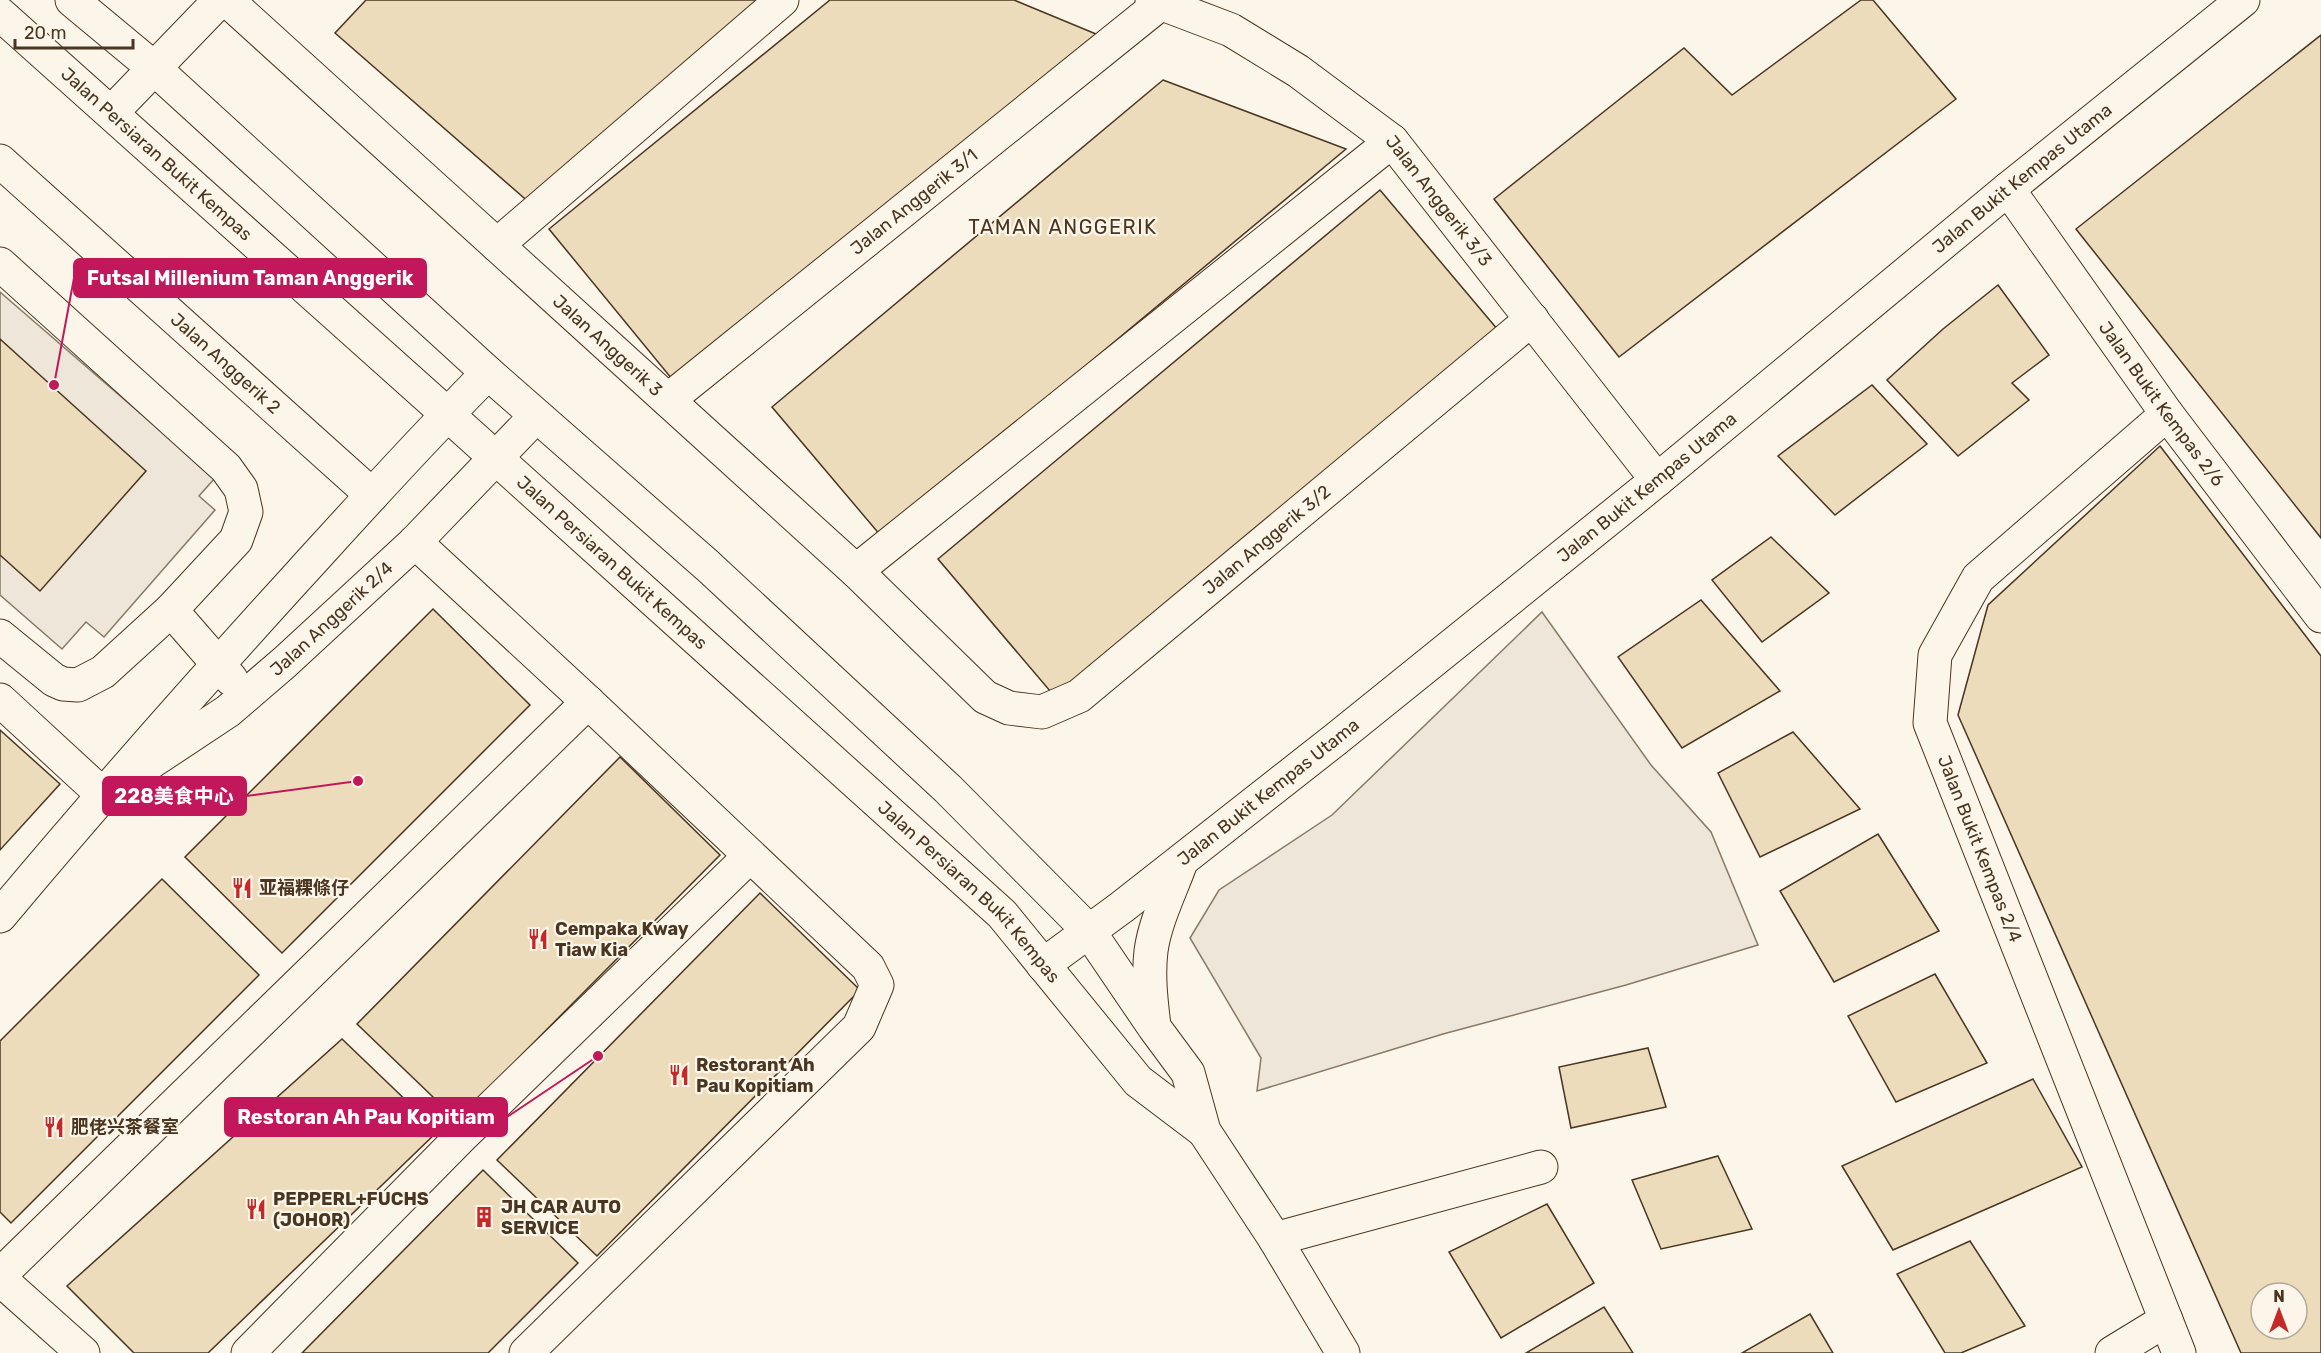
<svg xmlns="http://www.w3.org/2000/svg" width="2321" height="1353" font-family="Rubik,'Noto Sans SC',sans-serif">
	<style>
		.green { fill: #ede6d9; stroke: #887966; stroke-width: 1.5 }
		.building { fill: #ecdcbc; stroke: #4a3520; stroke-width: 1.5; fill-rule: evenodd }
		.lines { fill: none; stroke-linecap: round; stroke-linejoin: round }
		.minor-casing { stroke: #4a3520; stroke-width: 35 }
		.minor { stroke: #fbf6e9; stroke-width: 33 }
		.labels { text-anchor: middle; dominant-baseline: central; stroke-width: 4.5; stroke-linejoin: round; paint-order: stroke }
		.street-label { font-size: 18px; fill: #4a3520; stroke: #fbf6e9 }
		.poi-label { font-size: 18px; font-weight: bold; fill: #4a3520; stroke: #fbf6e9; text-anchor: start }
		.neighbourhood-label { font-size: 20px; letter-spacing: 1.5px; fill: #4a3520; stroke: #fbf6e9 }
		.leader { fill: none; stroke: #c2185b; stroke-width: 2 }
		.callout-dot { fill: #c2185b; stroke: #fbf6e9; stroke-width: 2 }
		.callout { fill: #c2185b; stroke: #c2185b; stroke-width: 2 }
		.callout-label { font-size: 20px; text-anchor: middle; font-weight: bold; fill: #fff }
	</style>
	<rect width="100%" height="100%" fill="#fbf6e9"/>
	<!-- green -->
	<g class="green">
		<path d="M0 292 215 478 199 496 215 510 104 637 86 622 62 649 0 595Z"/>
		<path d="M1542 612 1651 765 1711 832 1758 945 1626 985 1443 1034 1257 1091 1261 1058 1190 938 1219 890 1332 815Z"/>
	</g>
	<!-- building -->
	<g class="building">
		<path d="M366 0H767L531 204 335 33Z"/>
		<path d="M830 0H1014L1096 34 672 379 549 229Z"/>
		<path d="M1861 0H1873L1956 99 1619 357 1494 199 1684 48 1732 95Z"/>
		<path d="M2321 35V538L2076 229Z"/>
		<path d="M1163 80 1346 149 881 536 772 407Z"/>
		<path d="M1380 190 1498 330 1056 698 938 559Z"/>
		<path d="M1998 285 2049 355 2012 383 2029 400 1958 456 1887 380 1943 329Z"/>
		<path d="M0 339 146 471 40 591 0 555Z"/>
		<path d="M1872 385 1927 444 1835 515 1778 456Z"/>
		<path d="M2160 446 2321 656V1353H2241L1958 715 1988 605ZM2261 1293H2297V1329H2261Z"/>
		<path d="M1771 537 1829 593 1762 642 1712 580Z"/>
		<path d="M1701 600 1780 691 1682 748 1618 657Z"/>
		<path d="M433 609 530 705 282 953 185 857Z"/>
		<path d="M0 730 60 784 0 850Z"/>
		<path d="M1793 732 1860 809 1760 857 1718 773Z"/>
		<path d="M620 757 720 855 457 1120 357 1024Z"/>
		<path d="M1878 834 1939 931 1834 982 1780 891Z"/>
		<path d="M162 879 259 975 11 1223 0 1212V1041Z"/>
		<path d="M760 893 860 990 597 1256 497 1160Z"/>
		<path d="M1935 974 1987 1063 1896 1102 1848 1016Z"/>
		<path d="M342 1039 438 1131 208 1353H134L67 1286Z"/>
		<path d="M1648 1048 1666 1107 1571 1128 1559 1067Z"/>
		<path d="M2033 1079 2082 1167 1893 1250 1842 1166Z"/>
		<path d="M1718 1156 1752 1229 1661 1249 1632 1180Z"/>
		<path d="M483 1170 578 1263 488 1353H302Z"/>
		<path d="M1547 1204 1594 1283 1501 1338 1449 1252Z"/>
		<path d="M1970 1241 2025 1326 1961 1353H1945L1897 1274Z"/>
		<path d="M1604 1307 1633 1353H1526Z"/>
		<path d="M1810 1314 1833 1353H1742Z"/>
	</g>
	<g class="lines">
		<defs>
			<g id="minor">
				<path d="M72 0 155 69 488 373 708 566 948 789 1088 930 1154 1027 1188 1073 1204 1131 1275 1239 1343 1353"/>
				<path id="s1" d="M227 0 856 571 985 697 1009 708 1042 712 1079 696 1532 319"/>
				<path id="s2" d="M1152 0 1231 30 1298 71 1392 141 1657 480"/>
				<path id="s3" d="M0 14 447 414 1002 914 1138 1081 1204 1131"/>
				<path d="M112 112 220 0"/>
				<path id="s4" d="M0 161 372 495"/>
				<path id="s5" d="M2008 189 2167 414 2321 616"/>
				<path d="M497 245 782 0"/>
				<path d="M0 264 226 468 241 489 246 512 236 540 171 610 103 672 78 685 63 684 54 680 0 636"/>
				<path id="s6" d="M668 400 1161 3"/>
				<path id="s7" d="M2167 414 1978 578 1935 655 1930 723 2179 1353"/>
				<path d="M415 542 588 702 868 967 877 985 859 1027 526 1353"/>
				<path d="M856 571 1392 141"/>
				<path d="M171 610 231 679"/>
				<path d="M0 700 102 794"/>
				<path id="s8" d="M136 772 228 711 285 662 415 542 536 416"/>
				<path d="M0 916C97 800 197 687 299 575 361 507 423 438 488 373"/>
				<path id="s9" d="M1043 965 1122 907 1336 739 1657 480 2008 189 2243 0"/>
				<path d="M1154 1026C1151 1001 1148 976 1151 951 1155 921 1171 890 1181 862"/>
				<path d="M1275 1239 1541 1167"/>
				<path d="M0 1275 588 702"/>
				<path d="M0 1279 83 1353"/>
				<path d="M248 1353 461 1137 750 856"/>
				<path d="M2112 1353 2166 1320"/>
			</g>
		</defs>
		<!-- minor casing -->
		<use href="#minor" class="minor-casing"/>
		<!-- minor -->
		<use href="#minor" class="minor"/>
	</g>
	<!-- icons -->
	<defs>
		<symbol id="restaurant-bare" viewBox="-9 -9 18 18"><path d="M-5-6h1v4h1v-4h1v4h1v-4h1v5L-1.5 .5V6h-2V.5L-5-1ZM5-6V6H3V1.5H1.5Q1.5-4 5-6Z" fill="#c62828" stroke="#fbf6e9" stroke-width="2.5" paint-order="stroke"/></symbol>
		<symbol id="building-bare" viewBox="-9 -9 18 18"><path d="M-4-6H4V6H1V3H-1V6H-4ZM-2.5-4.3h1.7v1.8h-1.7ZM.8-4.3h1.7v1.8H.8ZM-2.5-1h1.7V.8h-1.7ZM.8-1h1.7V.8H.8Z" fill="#c62828" stroke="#fbf6e9" stroke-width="2.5" paint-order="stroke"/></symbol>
	</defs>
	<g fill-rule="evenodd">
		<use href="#restaurant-bare" x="227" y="873" width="30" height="30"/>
		<use href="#restaurant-bare" x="523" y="924" width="30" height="30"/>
		<use href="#restaurant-bare" x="664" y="1060" width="30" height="30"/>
		<use href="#restaurant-bare" x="39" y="1112" width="30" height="30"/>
		<use href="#restaurant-bare" x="241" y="1194" width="30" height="30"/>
		<use href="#building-bare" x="469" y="1202" width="30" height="30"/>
	</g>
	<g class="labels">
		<!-- street labels -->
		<g class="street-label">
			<text stroke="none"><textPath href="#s3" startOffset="210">Jalan Persiaran Bukit Kempas</textPath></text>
			<text stroke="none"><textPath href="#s9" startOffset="1256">Jalan Bukit Kempas Utama</textPath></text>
			<text stroke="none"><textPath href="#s2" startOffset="356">Jalan Anggerik 3/3</textPath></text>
			<text stroke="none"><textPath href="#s6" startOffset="316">Jalan Anggerik 3/1</textPath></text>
			<text stroke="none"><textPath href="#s1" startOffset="514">Jalan Anggerik 3</textPath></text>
			<text stroke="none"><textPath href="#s4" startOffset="303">Jalan Anggerik 2</textPath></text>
			<text stroke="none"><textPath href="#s5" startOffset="264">Jalan Bukit Kempas 2/6</textPath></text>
			<text stroke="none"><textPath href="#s9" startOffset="770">Jalan Bukit Kempas Utama</textPath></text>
			<text stroke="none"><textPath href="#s1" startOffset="1374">Jalan Anggerik 3/2</textPath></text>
			<text stroke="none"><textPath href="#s3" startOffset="822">Jalan Persiaran Bukit Kempas</textPath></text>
			<text stroke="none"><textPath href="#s8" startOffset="249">Jalan Anggerik 2/4</textPath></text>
			<text stroke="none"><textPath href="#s9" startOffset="284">Jalan Bukit Kempas Utama</textPath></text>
			<text stroke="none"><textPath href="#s7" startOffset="542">Jalan Bukit Kempas 2/4</textPath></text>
			<text stroke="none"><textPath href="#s3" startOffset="1308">Jalan Persiaran Bukit Kempas</textPath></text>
		</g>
		<!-- poi labels -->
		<g class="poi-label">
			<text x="259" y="888">亚福粿條仔</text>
			<text x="555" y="929">Cempaka Kway<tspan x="555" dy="21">Tiaw Kia</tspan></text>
			<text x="696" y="1065">Restorant Ah<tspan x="696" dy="21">Pau Kopitiam</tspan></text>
			<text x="71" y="1127">肥佬兴茶餐室</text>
			<text x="273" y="1199">PEPPERL+FUCHS<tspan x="273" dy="21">(JOHOR)</tspan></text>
			<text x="501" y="1207">JH CAR AUTO<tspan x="501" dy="21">SERVICE</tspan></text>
		</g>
		<!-- neighbourhood labels -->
		<g class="neighbourhood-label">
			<text x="1063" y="227">TAMAN ANGGERIK</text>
		</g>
	</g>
	<!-- callouts -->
	<path class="leader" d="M54 385L74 278M358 781L246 796M598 1056L507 1117"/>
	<g class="callout-dot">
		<circle cx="54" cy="385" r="6"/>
		<circle cx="358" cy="781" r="6"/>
		<circle cx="598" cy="1056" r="6"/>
	</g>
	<g class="callout">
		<rect x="74" y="259" width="352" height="38" rx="6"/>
		<rect x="103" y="777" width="143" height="38" rx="6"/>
		<rect x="225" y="1098" width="282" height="38" rx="6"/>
	</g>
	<g class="callout-label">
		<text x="250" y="285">Futsal Millenium Taman Anggerik</text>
		<text x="174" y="803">228美食中心</text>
		<text x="366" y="1124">Restoran Ah Pau Kopitiam</text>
	</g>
	<!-- north arrow -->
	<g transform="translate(2279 1311)"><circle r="28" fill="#fbf6e9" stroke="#b4a999" stroke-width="1.5"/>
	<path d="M0-4.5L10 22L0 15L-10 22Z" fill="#c62828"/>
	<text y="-9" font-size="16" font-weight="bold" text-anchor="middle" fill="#4a3520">N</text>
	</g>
	<!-- scale -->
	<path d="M15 39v9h118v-9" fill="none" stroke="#4a3520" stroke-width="3"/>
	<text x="24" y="39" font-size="18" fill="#4a3520" stroke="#fbf6e9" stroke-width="4.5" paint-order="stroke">20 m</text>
</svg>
